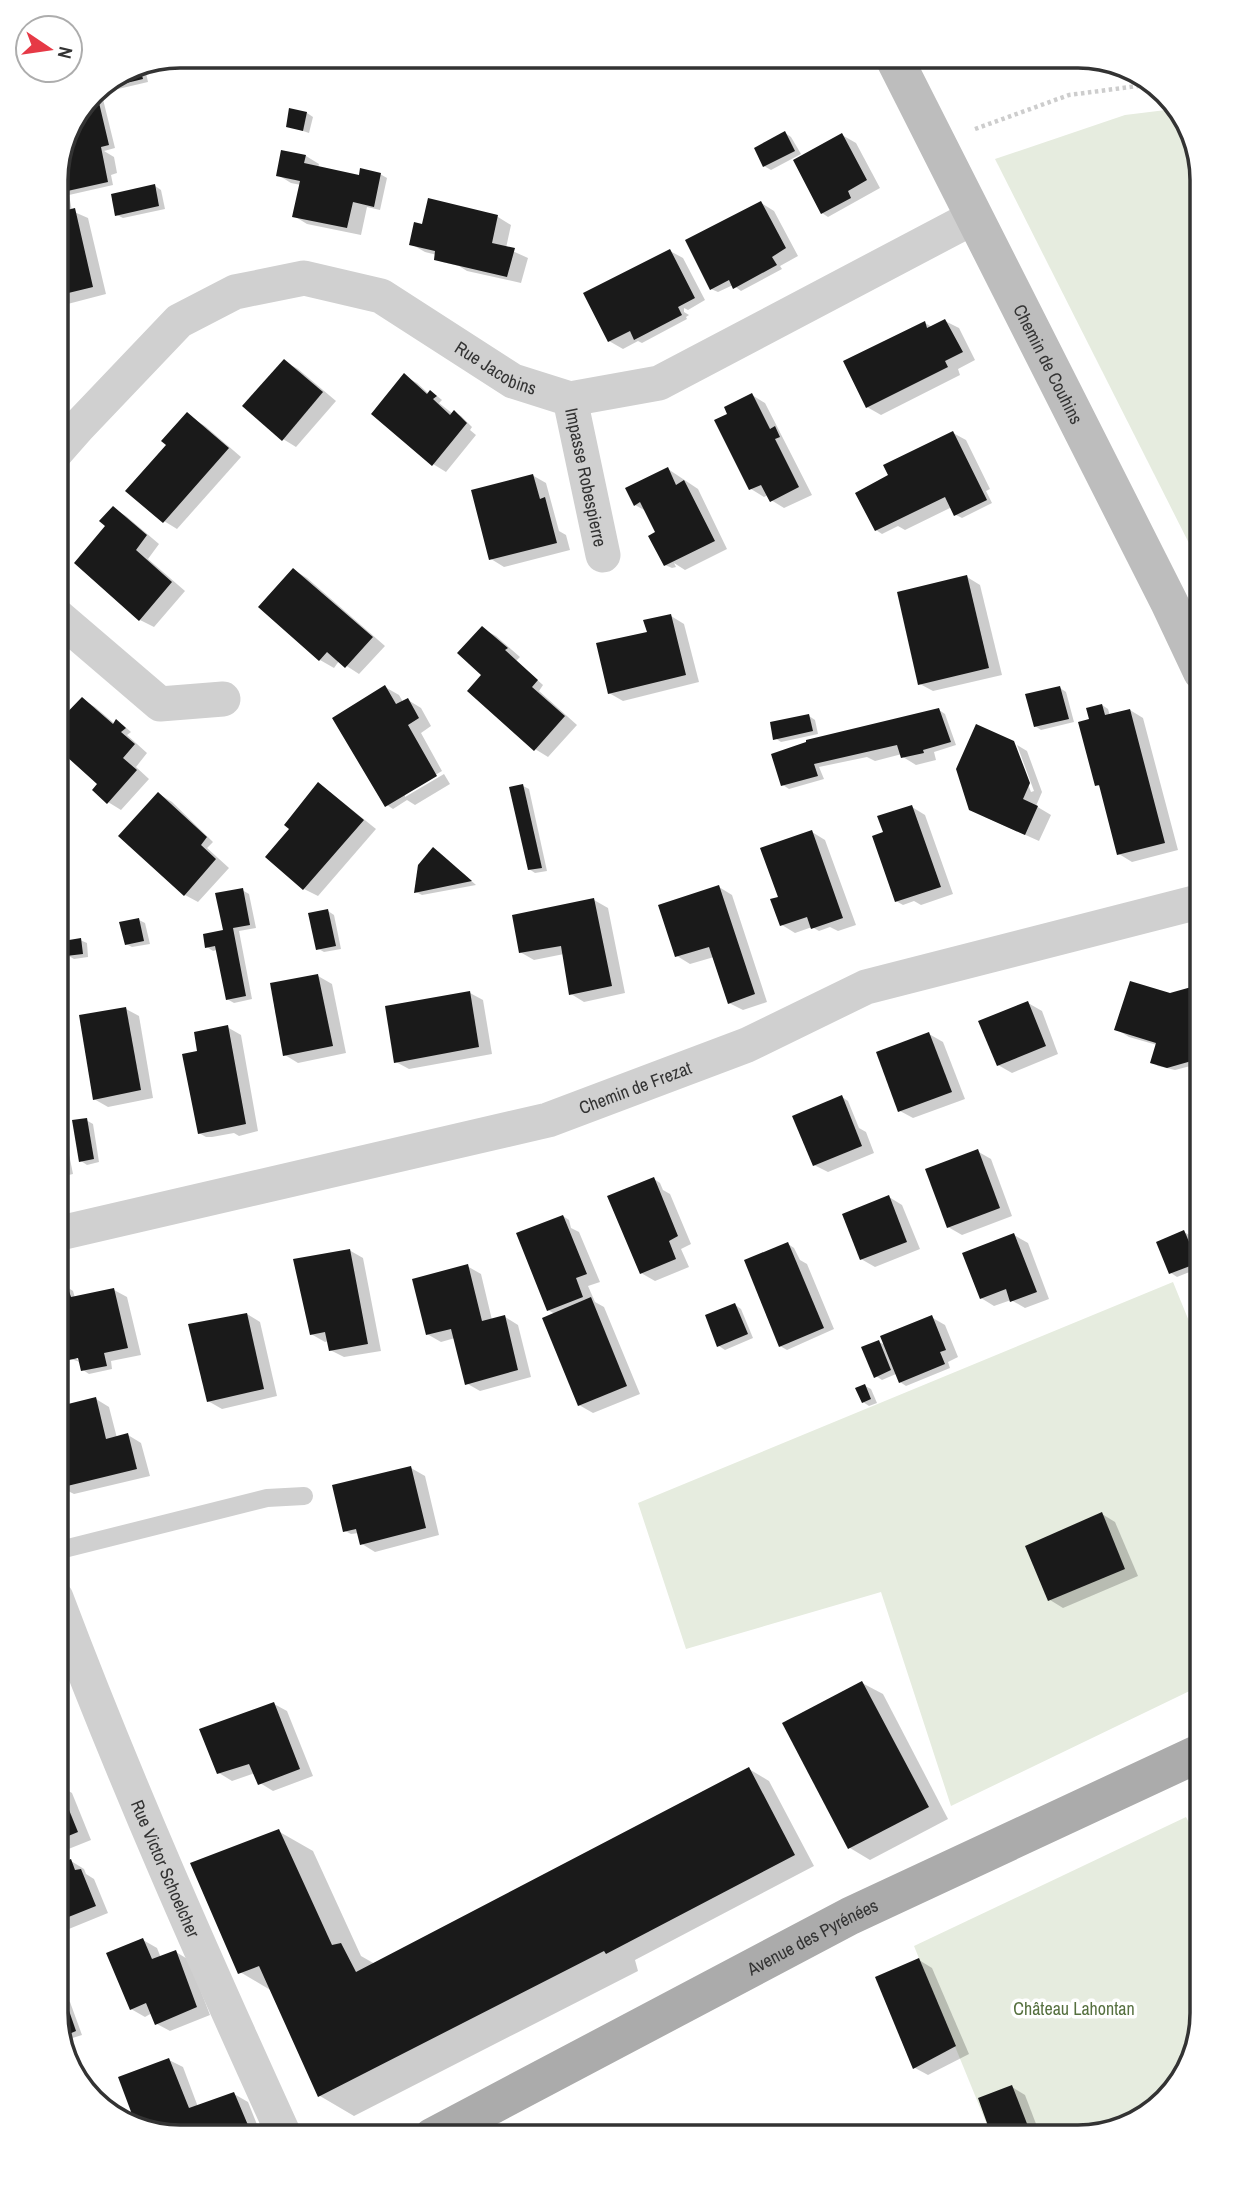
<svg xmlns="http://www.w3.org/2000/svg" width="1258" height="2193" font-family="'Archivo Narrow',sans-serif">
	<style>
		.green { fill: #e6ecdf }
		.shadow { fill: #0003 }
		.building { fill: #1a1a1a }
		.lines { fill: none; stroke-linecap: round; stroke-linejoin: round }
		.path { stroke: #cdcdcd; stroke-width: 4.5; stroke-dasharray: 3.5 3.5; stroke-linecap: butt }
		.lane { stroke: #d0d0d0; stroke-width: 18 }
		.street { stroke: #d0d0d0; stroke-width: 35 }
		.secondary { stroke: #bdbdbd; stroke-width: 38 }
		.primary { stroke: #ababab; stroke-width: 38 }
		.labels { text-anchor: middle; dominant-baseline: central; stroke-width: 7; stroke-linejoin: round; paint-order: stroke }
		.street-label { font-size: 18px; fill: #333; stroke: #fff }
		.park-label { font-size: 18px; fill: #56703f; stroke: #fff }
		.rim { fill: none; stroke: #333; stroke-width: 3.5 }
	</style>
	<rect width="100%" height="100%" fill="#fff"/>
	<!-- green -->
	<g class="green">
		<path d="M1174 109 1189 126 1202 180V569L995 159 1125 115Z"/>
		<path d="M1173 1282 1202 1353V1685L951 1806 881 1592 686 1649 638 1503Z"/>
		<path d="M1186 1817 1202 1847V2013L1181 2081 1132 2124 1078 2137H992L914 1946Z"/>
	</g>
	<!-- shadow -->
	<g class="shadow">
		<path d="M157 61 144 64 148 82 118 89 112 86 133 65Z"/>
		<path d="M100 87 115 148 104 151 114 157 117 173 111 175 113 185 69 195 72 211 88 218 106 294 60 306 56 304V173L93 92Z"/>
		<path d="M307 113 313 117 309 133 288 126Z"/>
		<path d="M785 133 791 137 801 154 771 170 764 166Z"/>
		<path d="M842 135 856 143 880 188 828 217 822 213Z"/>
		<path d="M306 156 319 164 318 168 360 177 380 174 387 178 380 210 367 207 361 235 307 224 294 216 301 185 291 183 278 175Z"/>
		<path d="M155 186 161 190 165 209 123 218 117 215Z"/>
		<path d="M430 200 498 217 511 225 506 248 528 258 521 283 467 271 459 266 442 262 436 259 437 255 425 252 411 244 423 227Z"/>
		<path d="M761 203 774 211 798 256 780 266 782 269 741 291 733 285 718 292 711 289Z"/>
		<path d="M670 251 683 258 705 300 688 310 684 308V312L689 315 686 317 687 319 642 343 638 341 623 349 609 341Z"/>
		<path d="M945 321 959 328 975 360 958 369 960 375 881 415 867 407 925 323 932 327Z"/>
		<path d="M284 361 298 369 336 401 296 447 283 439Z"/>
		<path d="M404 376 417 383 429 394 431 392 437 396 442 400 439 403 453 414 454 412 461 416 472 427 470 430 476 435 446 472 433 464Z"/>
		<path d="M752 395 765 403 812 495 784 508 771 500 768 495 764 497 751 489 729 415Z"/>
		<path d="M187 415 205 426 241 457 177 529 164 521 169 445Z"/>
		<path d="M953 433 966 440 990 489 986 491 992 503 962 518 956 515 952 507 905 530 898 526 882 534 876 530 873 486Z"/>
		<path d="M668 469 698 489 727 549 685 570 674 563 676 567 672 568 665 565 658 533 646 511 635 505Z"/>
		<path d="M532 475 546 483 559 531 566 535 570 550 504 567 491 559Z"/>
		<path d="M113 508 126 516 159 544 148 559 185 591 154 627 140 620 76 563 107 526Z"/>
		<path d="M294 570 307 578 385 646 359 674 339 661 334 668 320 660 261 607Z"/>
		<path d="M967 577 980 585 1002 675 933 691 920 684Z"/>
		<path d="M671 616 684 624 699 682 623 701 609 693 649 633Z"/>
		<path d="M483 629 496 636 520 657 516 661 543 685 539 691 577 725 548 757 535 749Z"/>
		<path d="M385 687 399 695 403 702 408 700 421 708 431 726 421 733 442 771 405 793V797L444 774 450 784 415 805 407 800 393 809 387 805Z"/>
		<path d="M1060 688 1066 692 1074 722 1041 730 1035 726Z"/>
		<path d="M82 699 95 707 115 724 117 722 123 725 131 732 127 735 147 753 136 767 149 779 121 810 108 802 100 784Z"/>
		<path d="M1102 705 1108 709 1110 716 1130 710 1143 718 1178 850 1132 862 1119 854 1101 787 1097 785 1094 720Z"/>
		<path d="M939 710 945 714 956 745 934 752 936 760 916 765 903 757 902 754 875 761 867 757 819 767 824 779 789 789 783 785 774 755Z"/>
		<path d="M809 716 815 720 818 734 781 742 775 738Z"/>
		<path d="M1012 743 1031 792 1034 791 1017 745 1027 751 1042 792 1036 806 1051 815 1039 841 985 817Z"/>
		<path d="M523 786 529 789 547 871 535 873 529 869Z"/>
		<path d="M330 792 376 829 318 896 304 889Z"/>
		<path d="M159 794 172 802 213 842 207 848 229 868 198 902 185 895Z"/>
		<path d="M912 807 925 815 953 894 921 905 914 901 903 905 896 901 885 833Z"/>
		<path d="M812 832 825 840 856 925 838 931 830 927 819 931 812 927 795 933 782 925 780 898Z"/>
		<path d="M433 849 439 852 476 885 422 895 416 892Z"/>
		<path d="M719 887 732 895 767 1002 743 1010 729 1003 714 957 690 964 677 956Z"/>
		<path d="M242 890 249 894 256 928 239 931 252 999 234 1003 227 999 217 950 213 951 207 947 225 932Z"/>
		<path d="M594 900 608 908 625 993 584 1002 571 994 564 954 534 960 520 952Z"/>
		<path d="M328 911 334 915 341 949 324 952 317 948Z"/>
		<path d="M139 920 145 923 150 944 132 947 126 944Z"/>
		<path d="M80 940 87 943 88 957 74 959 67 955Z"/>
		<path d="M318 976 332 984 346 1053 298 1063 285 1055Z"/>
		<path d="M1202 986V1063L1175 1070 1158 1066 1152 1062 1157 1045 1129 1037 1116 1029 1170 995Z"/>
		<path d="M470 993 483 1000 492 1054 409 1069 396 1062Z"/>
		<path d="M1028 1003 1042 1011 1058 1054 1012 1073 998 1065Z"/>
		<path d="M126 1009 139 1016 153 1098 108 1107 94 1099Z"/>
		<path d="M227 1027 241 1035 258 1131 239 1136 234 1133 212 1137H206L199 1133V1053Z"/>
		<path d="M929 1034 943 1042 965 1099 913 1118 900 1111Z"/>
		<path d="M842 1097 848 1101 859 1128 866 1132 874 1153 828 1172 814 1165Z"/>
		<path d="M86 1120 93 1124 99 1162 87 1165 81 1161Z"/>
		<path d="M56 1133 66 1139 73 1174 56 1178Z"/>
		<path d="M977 1151 991 1159 1012 1216 962 1235 948 1227Z"/>
		<path d="M654 1179 660 1183 663 1190 670 1194 691 1244 681 1249 689 1267 655 1281 641 1273Z"/>
		<path d="M889 1197 902 1205 920 1249 875 1267 861 1259Z"/>
		<path d="M563 1216 569 1220 571 1228 579 1232 600 1282 588 1286 595 1302 604 1307 640 1394 593 1413 579 1405 555 1314 548 1310Z"/>
		<path d="M1184 1232 1191 1236 1202 1267 1177 1277 1171 1273Z"/>
		<path d="M1014 1235 1028 1243 1049 1299 1025 1308 1011 1300 994 1306 981 1298Z"/>
		<path d="M788 1244 794 1248 800 1260 807 1264 834 1329 787 1350 780 1346Z"/>
		<path d="M349 1250 363 1258 381 1351 344 1357 330 1350 329 1341 325 1342 311 1334Z"/>
		<path d="M467 1266 481 1274 492 1320 505 1317 518 1325 531 1377 480 1391 466 1383 455 1338 441 1342 427 1334Z"/>
		<path d="M67 1287 73 1291 75 1298 114 1290 127 1297 141 1355 111 1361 112 1369 89 1374 83 1370 80 1357H74L80 1362 71 1359 69 1348 56 1351V1290Z"/>
		<path d="M735 1305 741 1309 753 1338 725 1350 719 1346Z"/>
		<path d="M247 1314 260 1322 277 1396 222 1409 208 1401Z"/>
		<path d="M931 1317 945 1325 958 1357 948 1362 950 1368 906 1386 900 1382 896 1374 882 1380 876 1376 879 1342 885 1345Z"/>
		<path d="M865 1386 871 1389 877 1403 869 1406 863 1402Z"/>
		<path d="M96 1399 109 1407 117 1438 128 1435 141 1443 150 1476 74 1494 60 1487Z"/>
		<path d="M411 1468 425 1476 439 1535 375 1552 362 1544 359 1533 351 1534 345 1531Z"/>
		<path d="M1102 1514 1115 1522 1138 1576 1063 1608 1050 1600Z"/>
		<path d="M862 1683 883 1694 948 1819 870 1860 850 1848 785 1724Z"/>
		<path d="M274 1704 287 1711 313 1776 273 1791 260 1783 255 1773 232 1781 219 1773Z"/>
		<path d="M749 1769 769 1781 814 1866 635 1960 638 1971 354 2116 320 2096 272 1991 240 1972 278 1831 313 1851 361 1956 375 1964Z"/>
		<path d="M58 1785 72 1793 91 1840 56 1854V1786Z"/>
		<path d="M71 1861 84 1869 86 1874 94 1879 108 1913 59 1933 56 1931V1867Z"/>
		<path d="M143 1940 157 1948 161 1958 176 1952 189 1960 210 2015 170 2031 157 2024 152 2013 145 2017 131 2009Z"/>
		<path d="M919 1960 932 1968 969 2054 928 2075 915 2068Z"/>
		<path d="M64 1998 70 2002 82 2035 66 2040 62 2039 56 2013Z"/>
		<path d="M169 2060 183 2067 198 2107 234 2094 248 2102 262 2137H173Z"/>
		<path d="M1012 2087 1025 2095 1041 2137H994Z"/>
	</g>
	<!-- building -->
	<g class="building">
		<path d="M139 64 143 79 110 87 109 81 133 65Z"/>
		<path d="M96 90 109 145 101 147 108 182 63 192 67 210 75 208 93 287 56 296V173L93 92Z"/>
		<path d="M289 108 307 112 303 131 286 127Z"/>
		<path d="M785 131 795 151 763 167 754 148Z"/>
		<path d="M842 133 867 180 848 191 851 198 821 214 793 160Z"/>
		<path d="M281 150 306 155 304 163 359 175 360 168 381 173 374 207 353 202 347 228 292 217 300 181 276 176Z"/>
		<path d="M155 184 159 206 115 216 111 194Z"/>
		<path d="M428 198 498 215 492 243 515 248 507 277 434 260 435 251 409 245 414 222 422 224Z"/>
		<path d="M761 201 786 248 772 257 777 265 733 289 729 280 710 290 685 240Z"/>
		<path d="M670 249 695 298 678 307 682 315 634 340 630 331 608 342 583 293Z"/>
		<path d="M945 319 963 352 945 361 948 367 866 408 843 361 925 321 927 328Z"/>
		<path d="M284 359 323 392 282 441 242 406Z"/>
		<path d="M404 373 427 394 430 390 437 396 433 399 450 415 454 410 467 423 432 466 371 414Z"/>
		<path d="M752 393 770 429 775 426 780 437 775 439 799 487 770 502 761 485 749 490 714 420 727 414 724 407Z"/>
		<path d="M187 412 229 448 163 523 125 491 166 445 161 441Z"/>
		<path d="M953 431 987 500 954 516 945 497 875 531 855 493 888 475 883 465Z"/>
		<path d="M668 467 676 485 684 480 715 541 664 566 648 536 655 532 640 502 634 506 625 488Z"/>
		<path d="M533 474 540 499 545 497 557 543 489 560 471 490Z"/>
		<path d="M113 506 147 535 136 550 172 582 139 621 74 563 105 526 99 521Z"/>
		<path d="M293 568 373 637 345 668 327 652 319 661 258 607Z"/>
		<path d="M967 575 989 668 918 685 897 592Z"/>
		<path d="M671 614 686 675 608 694 596 643 647 632 643 620Z"/>
		<path d="M482 626 508 648 505 650 538 680 532 687 565 716 534 751 467 691 481 675 457 653Z"/>
		<path d="M385 685 396 704 408 698 419 718 408 725 437 776 385 807 332 718Z"/>
		<path d="M1060 686 1069 719 1034 727 1025 694Z"/>
		<path d="M82 697 113 724 116 719 126 728 121 732 135 744 123 758 137 770 107 804 92 790 97 784 56 747V724Z"/>
		<path d="M1102 704 1105 715 1130 709 1165 843 1117 855 1099 785 1095 786 1078 722 1089 719 1086 708Z"/>
		<path d="M939 708 951 742 923 750 924 753 901 758 897 745 814 764 818 776 781 786 771 754 806 742V740Z"/>
		<path d="M809 714 813 731 773 740 770 722Z"/>
		<path d="M976 724 1014 741 1030 783 1023 799 1038 806 1025 835 969 810 956 769Z"/>
		<path d="M318 782 364 820 303 890 265 857 289 829 284 825Z"/>
		<path d="M523 784 542 868 528 870 509 787Z"/>
		<path d="M158 792 207 837 201 845 216 859 184 896 118 836Z"/>
		<path d="M912 805 941 887 895 902 872 836 883 832 877 816Z"/>
		<path d="M812 830 843 918 811 929 807 917 780 926 770 899 778 897 760 848Z"/>
		<path d="M433 847 472 881 414 893 418 865Z"/>
		<path d="M719 885 755 994 728 1004 709 947 675 957 658 905Z"/>
		<path d="M243 888 250 925 233 928 246 996 226 1000 215 946 205 948 203 934 223 930 215 893Z"/>
		<path d="M594 898 612 986 569 995 561 946 519 953 512 915Z"/>
		<path d="M328 909 336 946 316 950 308 913Z"/>
		<path d="M139 918 144 941 125 945 119 922Z"/>
		<path d="M81 938 83 954 66 956 63 941Z"/>
		<path d="M318 974 333 1046 283 1056 270 983Z"/>
		<path d="M1130 981 1170 993 1202 984V1058L1167 1068 1150 1063 1156 1043 1114 1030Z"/>
		<path d="M470 991 479 1047 394 1063 385 1006Z"/>
		<path d="M1028 1001 1046 1046 997 1066 978 1021Z"/>
		<path d="M126 1007 141 1090 93 1100 79 1015Z"/>
		<path d="M228 1025 246 1124 198 1134 182 1054 197 1051 194 1032Z"/>
		<path d="M929 1032 952 1092 898 1112 876 1052Z"/>
		<path d="M842 1095 862 1146 813 1166 792 1116Z"/>
		<path d="M87 1118 94 1159 79 1162 72 1120Z"/>
		<path d="M978 1149 1000 1208 947 1228 925 1169Z"/>
		<path d="M654 1177 678 1236 669 1241 676 1259 640 1274 607 1196Z"/>
		<path d="M889 1195 907 1242 860 1260 842 1214Z"/>
		<path d="M563 1215 587 1274 576 1278 583 1297 547 1311 516 1233Z"/>
		<path d="M1184 1230 1198 1263 1169 1274 1156 1242Z"/>
		<path d="M1014 1233 1037 1292 1010 1302 1006 1289 980 1299 962 1253Z"/>
		<path d="M788 1242 824 1328 779 1347 744 1260Z"/>
		<path d="M350 1249 368 1344 329 1351 325 1332 310 1335 293 1259Z"/>
		<path d="M468 1264 482 1321 505 1315 518 1370 465 1385 451 1329 426 1335 412 1279Z"/>
		<path d="M67 1285 71 1297 114 1288 128 1348 104 1353 107 1366 81 1371 78 1358 69 1360 65 1339 56 1341V1288Z"/>
		<path d="M591 1297 627 1386 578 1406 542 1318Z"/>
		<path d="M735 1303 748 1334 717 1347 705 1315Z"/>
		<path d="M247 1313 264 1389 207 1402 188 1324Z"/>
		<path d="M932 1315 946 1350 940 1352 945 1364 899 1383 880 1336Z"/>
		<path d="M879 1340 891 1370 874 1378 861 1347Z"/>
		<path d="M865 1384 871 1399 862 1403 855 1388Z"/>
		<path d="M96 1397 106 1439 128 1433 137 1469 59 1488 56 1477V1407Z"/>
		<path d="M411 1466 426 1528 360 1545 356 1529 343 1532 332 1485Z"/>
		<path d="M1102 1512 1125 1569 1048 1601 1025 1546Z"/>
		<path d="M862 1681 929 1807 848 1849 782 1723Z"/>
		<path d="M274 1702 300 1769 258 1785 249 1764 217 1774 199 1729Z"/>
		<path d="M749 1767 795 1855 606 1954 604 1951 318 2097 259 1966 238 1974 190 1863 279 1829 332 1945 341 1943 356 1972Z"/>
		<path d="M58 1783 78 1832 56 1841V1784Z"/>
		<path d="M1202 1818V1850L1190 1824Z"/>
		<path d="M71 1859 75 1870 81 1869 96 1906 56 1922V1865Z"/>
		<path d="M143 1938 152 1959 176 1950 197 2007 155 2025 146 2003 130 2010 106 1953Z"/>
		<path d="M919 1958 956 2046 913 2069 875 1977Z"/>
		<path d="M64 1996 76 2031 62 2037 56 2013V1999Z"/>
		<path d="M169 2058 189 2108 234 2092 253 2137H173L136 2125 118 2077Z"/>
		<path d="M1012 2085 1031 2134 1035 2133 1037 2137H992L978 2098Z"/>
	</g>
	<g class="lines">
		<!-- path -->
		<path class="path" d="M975 129 1069 95 1153 84"/>
		<!-- lane -->
		<path class="lane" d="M56 1551 267 1498 304 1496"/>
		<!-- street -->
		<g class="street">
			<path id="s1" d="M570 399 603 555"/>
			<path id="s2" d="M56 452 78 427 179 321 235 292 304 278 381 296 513 381 570 399 659 383 974 217"/>
			<path d="M56 615 160 704 223 699"/>
			<path id="s3" d="M56 1234 548 1120 747 1045 866 987 1202 901"/>
			<path id="s4" d="M56 1598C125 1781 204 1959 285 2137"/>
		</g>
		<!-- secondary -->
		<path class="secondary" id="s5" d="M893 56 1169 602 1202 672"/>
		<!-- primary -->
		<path class="primary" id="s6" d="M432 2137 850 1916 1202 1752"/>
	</g>
	<g class="labels">
		<!-- street labels -->
		<g class="street-label">
			<text stroke="none"><textPath href="#s5" startOffset="345">Chemin de Couhins</textPath></text>
			<text stroke="none"><textPath href="#s2" startOffset="528">Rue Jacobins</textPath></text>
			<text stroke="none"><textPath href="#s1" startOffset="80">Impasse Robespierre</textPath></text>
			<text stroke="none"><textPath href="#s3" startOffset="598">Chemin de Frezat</textPath></text>
			<text stroke="none"><textPath href="#s4" startOffset="292">Rue Victor Schoelcher</textPath></text>
			<text stroke="none"><textPath href="#s6" startOffset="430">Avenue des Pyrénées</textPath></text>
		</g>
		<!-- park labels -->
		<g class="park-label">
			<text x="1074" y="2008">Château Lahontan</text>
		</g>
	</g>
	<!-- crop -->
	<path d="M0 0H1258V2193H0ZM180 68H1078A112 112 0 0 1 1190 180V2013A112 112 0 0 1 1078 2125H180A112 112 0 0 1 68 2013V180A112 112 0 0 1 180 68Z" fill="#fff" fill-rule="evenodd"/>
	<path class="rim" d="M180 68H1078A112 112 0 0 1 1190 180V2013A112 112 0 0 1 1078 2125H180A112 112 0 0 1 68 2013V180A112 112 0 0 1 180 68Z"/>
	<!-- north arrow -->
	<g transform="translate(49 49) rotate(103)"><circle r="33" fill="#ffffff" stroke="#adadad" stroke-width="2"/>
	<path d="M0-5L12 26L0 18L-12 26Z" fill="#e63946"/>
	<text y="-10" font-size="19" font-weight="bold" text-anchor="middle" fill="#333333">N</text>
	</g>
</svg>
